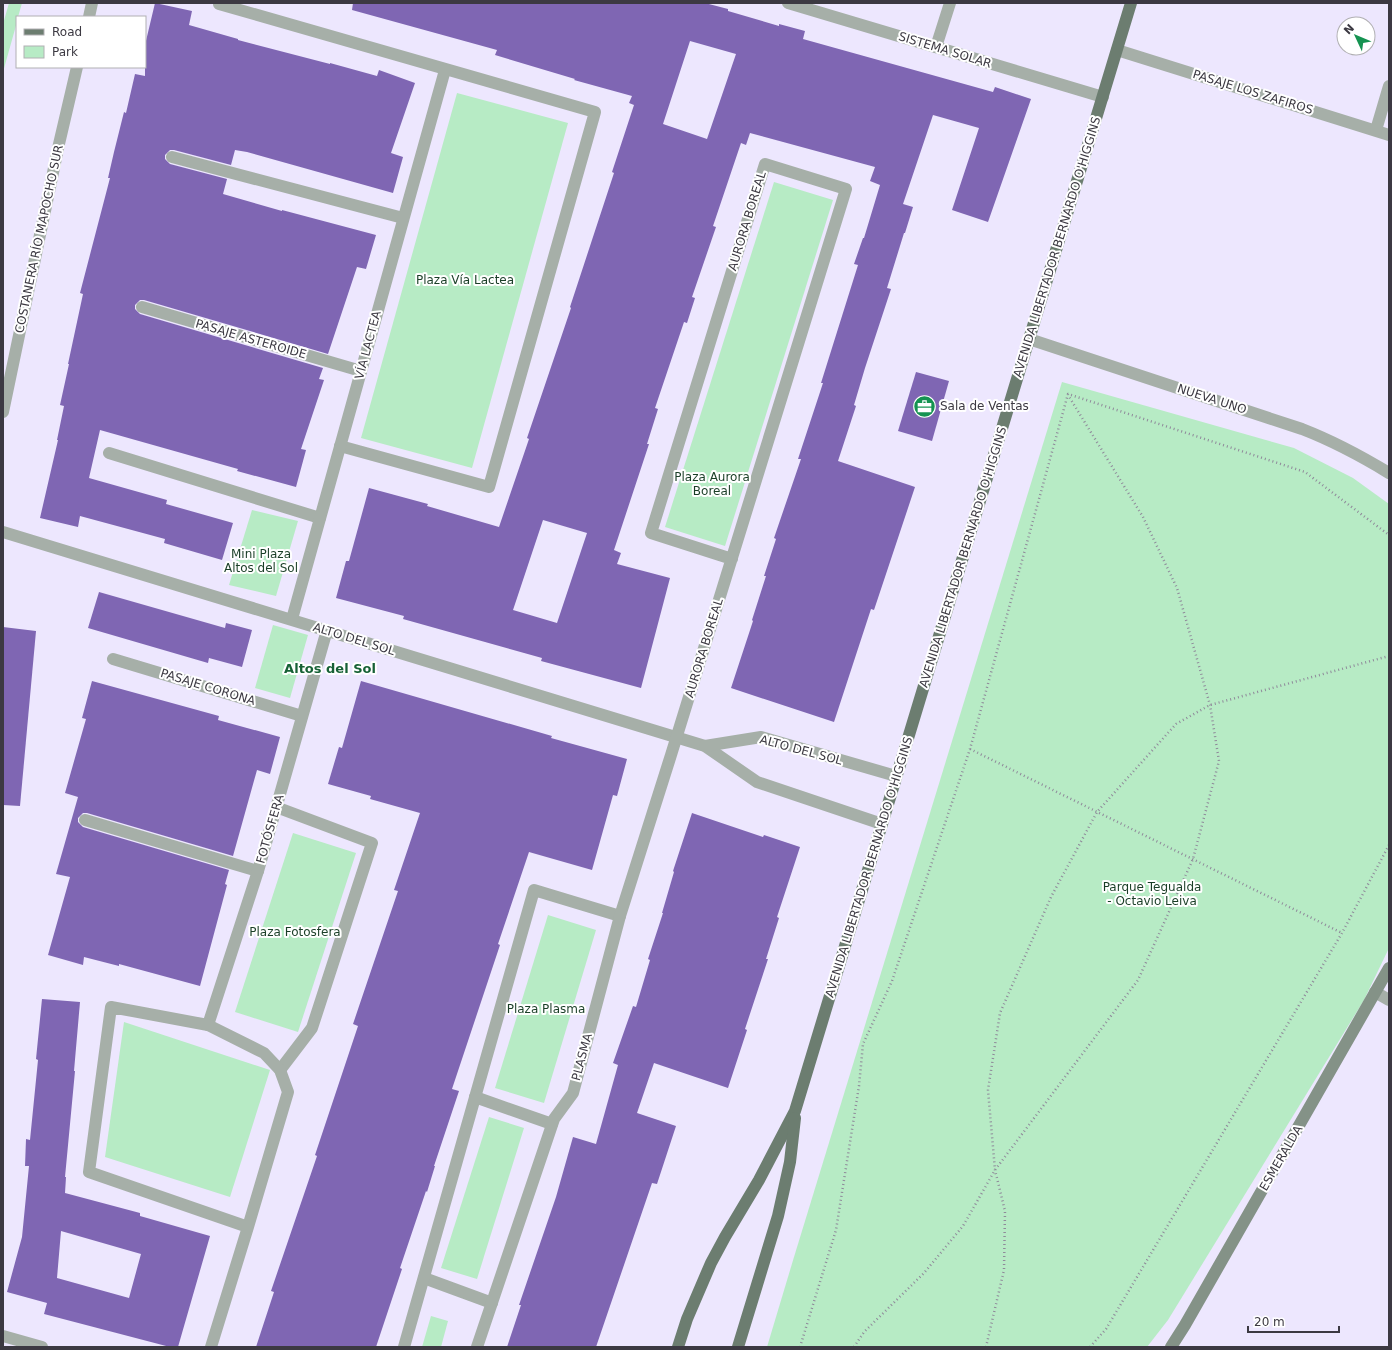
<svg xmlns="http://www.w3.org/2000/svg" width="1392" height="1350" font-family="'DejaVu Sans',sans-serif">
	<style>
		.green { fill: #b7ebc5 }
		.building { fill: #7f66b3; fill-rule: evenodd }
		.lines { fill: none; stroke-linecap: round; stroke-linejoin: round }
		.path { stroke: #8f8a9a; stroke-width: 2.5; stroke-dasharray: 1 3; stroke-linecap: butt }
		.lane { stroke: #a6afa8; stroke-width: 12 }
		.street { stroke: #a6afa8; stroke-width: 12 }
		.secondary { stroke: #849287; stroke-width: 12 }
		.primary { stroke: #6c7d70; stroke-width: 12 }
		.labels { text-anchor: middle; dominant-baseline: central; stroke-width: 4; stroke-linejoin: round; paint-order: stroke }
		.street-label { font-size: 12px; fill: #3c3942; stroke: #fff }
		.park-label { font-size: 12px; fill: #1a3e27; stroke: #fff }
		.poi-label { font-size: 12px; fill: #3c3942; stroke: #fff; text-anchor: start }
		.neighbourhood-label { font-size: 13px; font-weight: bold; fill: #176136; stroke: #fff }
	</style>
	<rect width="100%" height="100%" fill="#ede7fe"/>
	<!-- green -->
	<g class="green">
		<path d="M9 3H22L18 17H17V22L3 72V24Z"/>
		<path d="M457 93 568 123 472 468 361 438Z"/>
		<path d="M774 182 833 200 725 546 665 527Z"/>
		<path d="M1062 382 1294 448 1353 478 1389 504V948L1364 1000 1168 1320 1147 1347H767L794 1257Z"/>
		<path d="M252 510 298 521 276 596 229 585Z"/>
		<path d="M273 625 308 635 290 698 255 688Z"/>
		<path d="M293 833 356 853 298 1032 235 1012Z"/>
		<path d="M548 915 596 930 544 1103 495 1088Z"/>
		<path d="M124 1022 270 1070 230 1197 105 1157Z"/>
		<path d="M489 1117 524 1128 477 1279 441 1268Z"/>
		<path d="M431 1316 448 1321 441 1347H422Z"/>
	</g>
	<!-- building -->
	<g class="building">
		<path d="M155 3 192 11 189 25 238 39V40L330 64V63L377 76 379 70 415 83 391 153 403 157 393 193 247 152 235 150 231 165 174 150H170L165 155V159L170 164 227 179 223 194 282 211V210L376 235 366 269 357 267 328 354 144 300H140L135 305V309L140 314 323 368 319 379 324 380 301 449 306 450 296 487 237 471 238 469 100 430 89 478 167 500 166 504 233 523 222 560 164 543 165 539 80 516 78 527 40 518 58 440H57L64 406 60 405 69 364H68L83 294 80 293 110 178H108L114 152 124 112 126 113 135 74 145 76V45Z"/>
		<path d="M353 3H705L728 9V11L779 26V24L805 31 803 39 993 92 995 87 1031 99 988 222 952 210 979 128 933 115 903 204 913 207 905 233H904L887 288 891 289 865 368 854 405 856 406 838 461 915 487 874 610 871 609 834 722 731 688 753 621 752 620 766 576H764L776 539 774 538 801 459H798L823 383H821L858 265 854 264 863 238H864L880 185 870 181 875 167 750 133 746 145 741 143 713 226 716 227 692 297 695 298 687 323 684 322 655 408 658 409 647 444H649L614 550 621 553 617 564 670 578 641 688 541 661 542 658 403 619 404 616 336 598 346 561H349L369 488 428 504 427 506 499 527 529 439 527 438 571 308 570 307 614 173 612 172 634 105 629 103 632 96 574 80 575 79 495 55 497 50 352 10ZM690 41 736 54 707 139 663 124ZM543 520 587 533 557 623 513 610Z"/>
		<path d="M916 372 949 381 932 441 898 431Z"/>
		<path d="M99 592 225 628 226 623 252 630 242 667 209 658 208 663 88 628Z"/>
		<path d="M3 627 36 631 20 806 3 805Z"/>
		<path d="M92 681 219 716 218 720 280 737 270 774 257 770 233 856 87 813H83L78 818V822L83 827 229 870 225 884 227 885 200 986 119 964V966L84 957 83 965 48 955 70 877 56 874 78 797 65 793 86 719 82 718Z"/>
		<path d="M361 681 552 736 551 738 627 759 617 796 613 795 592 870 529 852 498 944 500 945 452 1089 459 1091 434 1166H435L427 1192 426 1191 400 1268 402 1269 376 1347H256L274 1292 271 1291 317 1156 315 1155 358 1026 353 1024 398 891 394 890 420 813 370 799 371 796 328 784 339 747 342 748Z"/>
		<path d="M692 813 763 837 764 835 800 847 777 917 779 918 766 959H768L745 1029 747 1030 728 1088 654 1063 637 1113 676 1126 657 1184 652 1183 596 1347H507L521 1305H519L556 1197 573 1137 596 1144 618 1065 613 1063 633 1006 636 1007 650 960 648 959 663 913H662L674 872 673 871Z"/>
		<path d="M42 999 80 1002 74 1071H75L65 1177H66L65 1193 140 1213V1216L210 1236 178 1347H170L44 1314 47 1303 7 1292 22 1237 29 1166H25L26 1139 30 1140 38 1060 36 1059ZM61 1231 141 1254 129 1298 57 1278Z"/>
	</g>
	<g class="lines">
		<!-- path -->
		<g class="path">
			<path d="M970 749 1342 933"/>
			<path d="M800 1347 836 1230 859 1086 863 1044 892 981 970 749 1068 394 1305 472 1389 535"/>
			<path d="M854 1347 864 1332 924 1273 963 1226 995 1170 1138 980 1193 859 1219 761 1210 705 1177 588 1143 517 1068 395"/>
			<path d="M986 1347 1004 1270 1005 1211 995 1170 988 1090 1000 1013 1051 897 1097 812 1176 724 1210 705 1389 656"/>
			<path d="M1090 1347 1106 1329 1342 933 1389 845"/>
		</g>
		<!-- lane -->
		<path class="lane" d="M936 47 950 3"/>
		<!-- street -->
		<g class="street">
			<path d="M788 3 1103 97"/>
			<path d="M219 4 595 112 489 487 340 446"/>
			<path d="M89 17 92 3"/>
			<path d="M1117 50 1389 135"/>
			<path d="M1376 130 1389 86"/>
			<path d="M172 157 403 218"/>
			<path d="M142 307 361 371"/>
			<path d="M1029 339 1302 429C1333 441 1361 456 1389 473"/>
			<path d="M3 412 59 144 77 67"/>
			<path d="M109 453 320 518"/>
			<path d="M3 532 705 746 757 782 882 824"/>
			<path d="M292 619 445 70"/>
			<path d="M113 659 302 716"/>
			<path d="M705 746 761 737 896 776"/>
			<path d="M276 807 372 843 312 1028 280 1070"/>
			<path d="M85 820 258 871"/>
			<path d="M1375 992 1389 1000"/>
			<path d="M208 1025 258 871 327 630"/>
			<path d="M475 1097 552 1124"/>
			<path d="M424 1278 492 1303"/>
			<path d="M3 1336 42 1347"/>
			<path d="M211 1347 248 1227 288 1092 280 1070 264 1053 208 1025 111 1007 89 1172 248 1227"/>
			<path d="M404 1347 534 890 620 916"/>
			<path d="M477 1347 554 1119 573 1093 620 916 671 755 846 189 765 164 651 533 732 559"/>
		</g>
		<!-- secondary -->
		<path class="secondary" d="M1171 1347 1185 1325 1389 968"/>
		<!-- primary -->
		<g class="primary">
			<path d="M678 1347 687 1319 711 1263 725 1237 759 1180 795 1111 1131 3"/>
			<path d="M738 1347 778 1216 790 1162 795 1118"/>
		</g>
	</g>
	<!-- icons -->
	<defs>
		<symbol id="office-disc" viewBox="-11 -11 22 22"><circle r="9.5" fill="#159351" stroke="#fff"/><path d="M-6-3h4V-5.5h4V-3h4V5H-6ZM-1-4.5V-3h2v-1.5ZM-6 0V1H6V0Z" fill="#fff"/></symbol>
	</defs>
	<g fill-rule="evenodd">
		<use href="#office-disc" x="912" y="394" width="25" height="25"/>
	</g>
	<g class="labels">
		<!-- street labels -->
		<g class="street-label">
			<text transform="translate(945 50) rotate(17)">SISTEMA SOLAR</text>
			<text transform="translate(1253 92) rotate(17)">PASAJE LOS ZAFIROS</text>
			<text transform="translate(747 221) rotate(-73)">AURORA BOREAL</text>
			<text transform="translate(39 239) rotate(-78)">COSTANERA RÍO MAPOCHO SUR</text>
			<text transform="translate(1057 247) rotate(-73)">AVENIDA LIBERTADOR BERNARDO O'HIGGINS</text>
			<text transform="translate(251 339) rotate(16)">PASAJE ASTEROIDE</text>
			<text transform="translate(368 345) rotate(-75)">VÍA LACTEA</text>
			<text transform="translate(1212 399) rotate(18)">NUEVA UNO</text>
			<text transform="translate(963 557) rotate(-73)">AVENIDA LIBERTADOR BERNARDO O'HIGGINS</text>
			<text transform="translate(354 639) rotate(17)">ALTO DEL SOL</text>
			<text transform="translate(704 648) rotate(-73)">AURORA BOREAL</text>
			<text transform="translate(208 687) rotate(17)">PASAJE CORONA</text>
			<text transform="translate(801 750) rotate(15)">ALTO DEL SOL</text>
			<text transform="translate(270 829) rotate(-74)">FOTÓSFERA</text>
			<text transform="translate(869 867) rotate(-73)">AVENIDA LIBERTADOR BERNARDO O'HIGGINS</text>
			<text transform="translate(582 1057) rotate(-75)">PLASMA</text>
			<text transform="translate(1281 1158) rotate(-60)">ESMERALDA</text>
		</g>
		<!-- park labels -->
		<g class="park-label">
			<text x="465" y="280">Plaza Vía Lactea</text>
			<text x="712" y="477">Plaza Aurora<tspan x="712" dy="14">Boreal</tspan></text>
			<text x="261" y="554">Mini Plaza<tspan x="261" dy="14">Altos del Sol</tspan></text>
			<text x="1152" y="887">Parque Tegualda<tspan x="1152" dy="14">- Octavio Leiva</tspan></text>
			<text x="295" y="932">Plaza Fotosfera</text>
			<text x="546" y="1009">Plaza Plasma</text>
		</g>
		<!-- poi labels -->
		<g class="poi-label">
			<text x="940" y="406">Sala de Ventas</text>
		</g>
		<!-- neighbourhood labels -->
		<g class="neighbourhood-label">
			<text x="330" y="668">Altos del Sol</text>
		</g>
	</g>
	<!-- border -->
	<rect width="1392" height="1350" fill="none" stroke="#3c3942" stroke-width="8"/>
	<!-- legend -->
	<rect x="16" y="16" width="130" height="52" fill="#ffffff" stroke="#b1b0b3"/>
	<rect x="24" y="29" width="20" height="6" fill="#6c7d70" stroke="#b1b0b3"/>
	<text x="52" y="36" font-size="12" fill="#3c3942">Road</text>
	<rect x="24" y="46" width="20" height="12" fill="#b7ebc5" stroke="#b1b0b3"/>
	<text x="52" y="56" font-size="12" fill="#3c3942">Park</text>
	<!-- north arrow -->
	<g transform="translate(1356 36) rotate(314)"><circle r="19" fill="#ffffff" stroke="#b1b0b3"/>
	<path d="M0-3L7 15L0 10L-7 15Z" fill="#159351"/>
	<text y="-6" font-size="11" font-weight="bold" text-anchor="middle" fill="#3c3942">N</text>
	</g>
	<!-- scale -->
	<path d="M1248 1326v6h91v-6" fill="none" stroke="#3c3942" stroke-width="2"/>
	<text x="1254" y="1326" font-size="12" fill="#3c3942" stroke="#ffffff" stroke-width="3" paint-order="stroke">20 m</text>
</svg>
